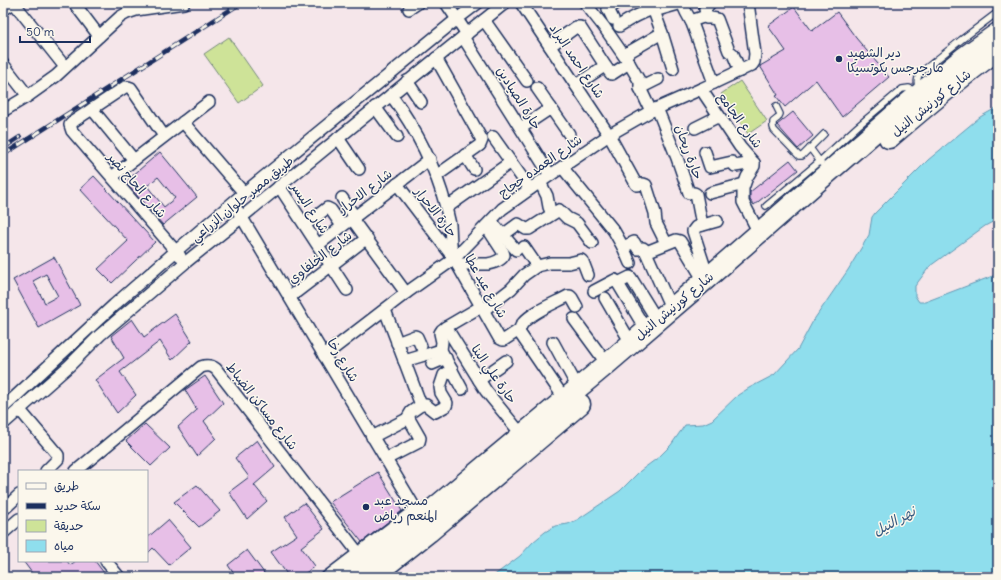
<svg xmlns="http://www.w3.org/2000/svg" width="1001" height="580" font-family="Delius,'Playpen Sans Arabic',sans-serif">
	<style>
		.green { fill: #cee398; stroke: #74897b }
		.water { fill: #8fdeed; stroke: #6198b4 }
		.building { fill: #e7bfe7; stroke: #1b2f5e; fill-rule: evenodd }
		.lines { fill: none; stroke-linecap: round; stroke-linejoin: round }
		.lane-casing { stroke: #1b2f5e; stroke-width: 8 }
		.street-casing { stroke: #1b2f5e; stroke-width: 14 }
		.highway-casing { stroke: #1b2f5e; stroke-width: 23 }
		.lane { stroke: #fbf7ec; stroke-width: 5.5 }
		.street { stroke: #fbf7ec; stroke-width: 11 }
		.highway { stroke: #fbf7ec; stroke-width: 20 }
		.rail-casing { stroke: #1b2f5e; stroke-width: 4.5 }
		.rail { stroke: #fbf7ec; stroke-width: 3; stroke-dasharray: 9; stroke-linecap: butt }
		.poi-dot { fill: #1b2f5e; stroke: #fbf7ec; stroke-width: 1.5 }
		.labels { text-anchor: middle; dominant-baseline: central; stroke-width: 3; stroke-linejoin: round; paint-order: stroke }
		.poi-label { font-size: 13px; fill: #1b2f5e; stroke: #fbf7ec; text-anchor: start }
		.street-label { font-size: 13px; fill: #1b2f5e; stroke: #fbf7ec }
		.water-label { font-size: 14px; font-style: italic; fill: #385b82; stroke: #fbf7ec }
	</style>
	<rect width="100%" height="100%" fill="#f5e6ea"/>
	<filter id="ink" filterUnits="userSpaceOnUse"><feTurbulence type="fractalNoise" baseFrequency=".025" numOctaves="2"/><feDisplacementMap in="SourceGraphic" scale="8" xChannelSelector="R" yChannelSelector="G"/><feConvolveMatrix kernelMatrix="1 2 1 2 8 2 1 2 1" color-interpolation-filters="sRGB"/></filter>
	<g filter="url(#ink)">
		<!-- green -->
		<g class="green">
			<path d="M229 37 263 86 239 103 204 54Z"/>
			<path d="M740 81 767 121 748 134 721 94Z"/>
		</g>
		<!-- water -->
		<path class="water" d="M996 108H998V219L985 226 930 266 915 286V296L919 302H925L998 274V577H492L520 556 533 542 545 532 555 526 568 524 577 520 620 491 640 471 659 457 671 445 685 425 703 424 712 420 738 395 749 388 774 375 798 349 813 321 848 270 869 235 872 217 875 213 928 160 980 117Z"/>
		<!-- building -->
		<g class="building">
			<path d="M794 7 812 31 837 12 856 38 889 77 842 117 816 80 785 107 776 96 778 95 760 66 786 51 768 26Z"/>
			<path d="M793 112 813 136 798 149 777 125Z"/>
			<path d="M160 152 197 197 163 225 125 182ZM158 177 175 198 164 207 147 186Z"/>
			<path d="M790 160 798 170 754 205 750 200V192Z"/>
			<path d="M94 176 155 242 112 283 98 269 128 241 80 189Z"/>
			<path d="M54 257 80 305 39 328 13 280ZM46 274 58 296 45 303 33 281Z"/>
			<path d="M175 314 192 341 172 360 160 341 120 372 136 395 117 413 95 380 124 358 111 336 132 319 144 337Z"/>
			<path d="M205 376 223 403 204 421 216 438 197 456 178 427 197 410 185 390Z"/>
			<path d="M145 424 170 448 151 466 126 441Z"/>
			<path d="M257 440 275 467 254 485 267 501 247 519 229 492 249 477 235 458Z"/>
			<path d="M378 472 402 511 362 542 330 502Z"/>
			<path d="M197 485 220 511 199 527 174 502Z"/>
			<path d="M304 503 324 529 301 547 315 566 300 577H289L271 552 297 535 285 517Z"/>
			<path d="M168 520 191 547 169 565 153 548 147 554V538Z"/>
			<path d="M247 550 267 577H236L228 565Z"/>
			<path d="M23 561H67L70 565 76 561H95L107 577H62L60 574 55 577H35Z"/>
		</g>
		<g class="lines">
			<defs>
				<g id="lane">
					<path d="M919 89C916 83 917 78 920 73L961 40 998 12"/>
					<path d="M776 106 780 114 778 118 773 122V127L774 130 799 156H802L824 134"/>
					<path d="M810 148 821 163"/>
					<path d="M766 206 820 161 858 126 902 89 909 88 916 91"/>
				</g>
				<g id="street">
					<path d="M14 3 65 67"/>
					<path d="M74 3 99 36"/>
					<path d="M446 3 467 34"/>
					<path d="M521 3 609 135 636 184 637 185 643 184 646 185 655 213 656 223 666 243"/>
					<path d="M585 3 604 27 629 63 640 82V88L651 111"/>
					<path d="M651 3 662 33 673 69"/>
					<path d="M682 3 686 12 692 23 714 83"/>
					<path d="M409 9 418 3"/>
					<path d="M3 10 13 3"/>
					<path d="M654 11 682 3"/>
					<path d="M707 18 705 9 710 3"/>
					<path d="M613 19 608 9 617 3"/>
					<path d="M484 20 527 81"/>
					<path d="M691 21 703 17 717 19 729 51 733 54 740 71"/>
					<path d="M619 26C630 19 641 13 653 9"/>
					<path d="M463 37 550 175"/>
					<path d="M550 46 576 27H580L606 67"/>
					<path d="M624 55 662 33"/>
					<path d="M436 58 482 140 480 145 436 176"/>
					<path d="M3 64 28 96"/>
					<path d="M407 81 421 102"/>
					<path d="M576 85 603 67H606L611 74H612L629 63"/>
					<path d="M537 88 569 134"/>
					<path d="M640 88 658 79"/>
					<path d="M701 89 740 147 754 163V166L747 177 743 188V202L759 233"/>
					<path d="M391 95C416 129 435 165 446 207 447 213 449 219 450 225 451 235 450 246 453 256 453 258 455 261 457 264L499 338 503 340H504L516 332H519L568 404"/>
					<path d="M375 107 397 137"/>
					<path d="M657 108 677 158 689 193H694L696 194 702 225"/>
					<path d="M92 109 134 160"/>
					<path d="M3 111 28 96 56 76 120 17 127 13 136 10 184 3"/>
					<path d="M183 122 244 193"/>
					<path d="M521 128 551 108"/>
					<path d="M695 128 719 116"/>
					<path d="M164 136 131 88 128 87H125L74 121 70 125 72 131 180 256"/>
					<path d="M493 137 530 189"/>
					<path d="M338 138 359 169"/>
					<path d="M705 152 710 167 732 162 735 166 754 163"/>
					<path d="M465 155 474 169"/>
					<path d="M562 167 614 231 623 247 630 263"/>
					<path d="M112 177 209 102"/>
					<path d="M540 182 547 196 549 207 552 214"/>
					<path d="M397 184 452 256"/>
					<path d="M279 186 347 290"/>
					<path d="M710 193 744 184"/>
					<path d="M342 198 355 217"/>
					<path d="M446 208 511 162"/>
					<path d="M238 211 424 523"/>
					<path d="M352 219 406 293"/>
					<path d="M491 221 516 250"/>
					<path d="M305 225 327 208 331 210 342 226"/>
					<path d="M503 235 518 224 526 229H529L559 210 567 218 577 223 592 243"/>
					<path d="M318 245 430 159"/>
					<path d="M524 247 537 266"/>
					<path d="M623 247 634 242 638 249 643 248 645 250 671 308"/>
					<path d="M646 252 676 240 680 241 704 281"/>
					<path d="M457 264H488C494 263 502 260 504 255L503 252 486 226"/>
					<path d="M708 277 693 231 696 227 717 221"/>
					<path d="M618 283 630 277 631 278 657 320"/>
					<path d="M594 291 613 281 615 280 617 282 646 330"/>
					<path d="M290 297 367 238"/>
					<path d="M605 298 631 343"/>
					<path d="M385 310 421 405 411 412 408 417 420 438 419 442 386 459"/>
					<path d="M484 310 511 289 524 275 537 266 550 263H569L581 260 583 262 588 275"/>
					<path d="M574 319 607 364"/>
					<path d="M446 327 486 391 522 435"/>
					<path d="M519 332C520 328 521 325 523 323 532 312 555 303 568 296H570L572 298 577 307"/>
					<path d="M553 342 578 388"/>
					<path d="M397 343 415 336 417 337 421 346"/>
					<path d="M324 356 406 293 454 259 502 209 530 189 609 135 651 111 701 89 752 65 754 62 755 54 748 3"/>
					<path d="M404 361C417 357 429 354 441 350"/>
					<path d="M432 364 446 358"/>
					<path d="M479 380 506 361"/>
					<path d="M462 389 441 350 442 342 440 333 442 330 446 327 482 306"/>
					<path d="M421 405H426L435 412 446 406 447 403 441 393 440 387 444 375 452 370"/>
					<path d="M3 408 114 305 176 251 244 193 457 19 478 3"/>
					<path d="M19 409 58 455V459L46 471"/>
					<path d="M3 424 69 366 100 335 186 262 242 217 391 95 505 3"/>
					<path d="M372 437 409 418"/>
					<path d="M76 471 201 367C207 365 211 365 216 369L366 563"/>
					<path d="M3 510 19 495"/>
					<path d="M3 533 19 519"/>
					<path d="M106 561 119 577"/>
					<path d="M327 577 416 509"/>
				</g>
				<g id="highway">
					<path d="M889 138C924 108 960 77 998 50"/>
					<path d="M348 577 421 519 607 364 704 281 902 108 963 58 998 33"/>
					<path d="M372 577 429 532 580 404"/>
				</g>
			</defs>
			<!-- lane casing -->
			<use href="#lane" class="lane-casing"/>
			<!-- street casing -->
			<use href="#street" class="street-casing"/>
			<!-- highway casing -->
			<use href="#highway" class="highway-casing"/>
			<!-- lane -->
			<use href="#lane" class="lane"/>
			<!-- street -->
			<use href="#street" class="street"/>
			<!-- highway -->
			<use href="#highway" class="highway"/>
			<defs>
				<g id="rail">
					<path d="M3 148 20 137"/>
					<path d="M3 155 241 3"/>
				</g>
			</defs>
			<!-- rail casing -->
			<use href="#rail" class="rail-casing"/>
			<!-- rail -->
			<use href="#rail" class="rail"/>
		</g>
	</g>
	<!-- markers -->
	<g class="poi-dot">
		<circle cx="839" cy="59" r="4"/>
		<circle cx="366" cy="507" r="4"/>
	</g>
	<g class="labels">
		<!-- poi labels -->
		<g class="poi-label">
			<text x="847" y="52">دير الشهيد<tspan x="847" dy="15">مارجرجس بكوتسيكا</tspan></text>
			<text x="374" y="500">مسجد عبد<tspan x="374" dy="15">المنعم رياض</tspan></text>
		</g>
		<!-- street labels -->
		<g class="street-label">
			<text transform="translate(577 61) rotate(56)">شارع احمد البراد</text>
			<text transform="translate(519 98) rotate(58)">حارة الصيادين</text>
			<text transform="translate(931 103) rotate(-39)">شارع كورنيش النيل</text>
			<text transform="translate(740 120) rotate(54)">شارع الجامع</text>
			<text transform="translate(689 152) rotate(70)">حارة ريحان</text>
			<text transform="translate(540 166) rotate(-35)">شارع العمده حجاج</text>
			<text transform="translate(137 185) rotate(49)">شارع الحاج نصر</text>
			<text transform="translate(365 191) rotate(-37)">شارع الاحرار</text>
			<text transform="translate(242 199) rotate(-39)">طريق مصر حلوان الزراعي</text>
			<text transform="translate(310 208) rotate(57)">شارع اليسر</text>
			<text transform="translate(436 212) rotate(52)">حارة الاحرار</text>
			<text transform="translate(320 257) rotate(-38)">شارع الخلفاوي</text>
			<text transform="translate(486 286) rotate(60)">شارع عيد عطا</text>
			<text transform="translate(674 306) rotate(-40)">شارع كورنيش النيل</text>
			<text transform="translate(343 360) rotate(59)">شارع رخا</text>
			<text transform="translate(494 374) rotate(55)">حارة علي البنا</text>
			<text transform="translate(262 406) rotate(52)">شارع مساكن الضباط</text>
		</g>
		<!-- water labels -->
		<g class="water-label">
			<text transform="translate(894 521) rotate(-29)">نهر النيل</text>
		</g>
	</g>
	<!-- margin -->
	<rect width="1001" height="580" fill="none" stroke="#fbf7ec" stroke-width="16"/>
	<rect x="8" y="8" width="985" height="564" fill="none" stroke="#1b2f5e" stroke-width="1.5" filter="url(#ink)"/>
	<!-- legend -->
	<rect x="18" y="470" width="130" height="92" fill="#fbf7ec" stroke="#a1a7b3"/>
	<rect x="26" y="483" width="20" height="6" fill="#fbf7ec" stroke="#a1a7b3"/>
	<text x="54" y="490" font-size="12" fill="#1b2f5e">طريق</text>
	<rect x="26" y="503" width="20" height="6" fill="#1b2f5e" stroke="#a1a7b3"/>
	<text x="54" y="510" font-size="12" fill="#1b2f5e">سكة حديد</text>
	<rect x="26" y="520" width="20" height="12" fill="#cee398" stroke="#a1a7b3"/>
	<text x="54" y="530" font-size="12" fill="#1b2f5e">حديقة</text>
	<rect x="26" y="540" width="20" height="12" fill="#8fdeed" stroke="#a1a7b3"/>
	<text x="54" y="550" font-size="12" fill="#1b2f5e">مياه</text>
	<!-- scale -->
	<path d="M20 36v6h70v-6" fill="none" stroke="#1b2f5e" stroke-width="2"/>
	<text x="26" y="36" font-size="12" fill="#1b2f5e" stroke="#fbf7ec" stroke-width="3" paint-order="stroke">50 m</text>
</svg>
